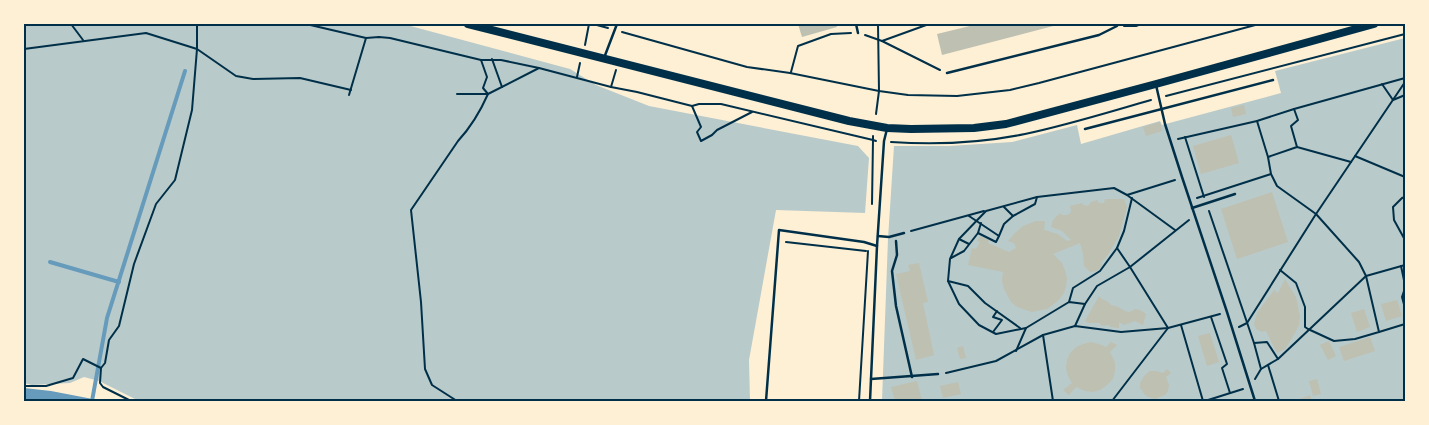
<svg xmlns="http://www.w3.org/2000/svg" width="1429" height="425" font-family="Ubuntu,sans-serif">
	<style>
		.green { fill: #b9caca }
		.water { fill: #669bbc }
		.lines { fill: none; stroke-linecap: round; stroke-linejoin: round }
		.stream { stroke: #669bbc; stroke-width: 4 }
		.building { fill: #bec0b2 }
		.path { stroke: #003049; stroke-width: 2 }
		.service { stroke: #003049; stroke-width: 2.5 }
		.secondary { stroke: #003049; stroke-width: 8 }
		.neatline { fill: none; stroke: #003049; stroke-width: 2 }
	</style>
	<rect width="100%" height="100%" fill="#fdf0d5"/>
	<!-- green -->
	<g class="green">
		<path d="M24 24H403L570 69 596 85 649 106 858 146 869 158 865 213 776 210 749 360 750 401H139L99 381 84 377 70 383 32 385 24 383Z"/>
		<path d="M1405 38 1404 61 1405 62V401H882L888 239 894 146H949L1012 142 1077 125 1081 144 1160 121 1162 125 1281 93 1275 71Z"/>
	</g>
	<!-- water -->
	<path class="water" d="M24 388 51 391 103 401H24Z"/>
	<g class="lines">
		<!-- stream -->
		<g class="stream">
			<path d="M50 262 119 282"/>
			<path d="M92 401 107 318 185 71"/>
		</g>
	</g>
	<!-- building -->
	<g class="building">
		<path d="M798 24H836L837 27 802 37Z"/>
		<path d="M978 24H1061L942 55 937 34Z"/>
		<path d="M1244 105 1246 114 1233 117 1231 108Z"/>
		<path d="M1160 122 1162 131 1146 136 1143 127Z"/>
		<path d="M1231 135 1239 163 1201 174 1193 146Z"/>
		<path d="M1272 192 1288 242 1237 259 1221 209Z"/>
		<path d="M1105 199H1124L1127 207 1119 236 1107 256 1101 263 1102 265 1097 271 1090 272 1084 266 1083 254 1080 243 1053 254 1062 263 1065 270 1067 278 1066 286 1064 293 1059 300 1047 309 1032 312 1017 307 1011 302 1004 289 1002 281 1003 272 968 265 972 248 976 249 980 242 977 241 980 236 989 240 988 243 1009 252 1016 248 1014 243 1008 241 1015 233 1023 226 1036 221H1045L1044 230 1058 234 1067 241 1071 240 1062 231 1051 227 1053 220 1060 213 1062 215H1067L1069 214 1071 212 1070 206 1082 203 1083 205 1088 206 1091 202 1097 200 1099 203H1104Z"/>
		<path d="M919 263 928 302 923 303 934 355 916 360 896 274 910 271 908 265Z"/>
		<path d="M1285 279 1296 297 1300 316 1299 325 1295 333 1285 349 1277 353 1266 331 1262 332 1256 329 1254 324 1257 313 1274 290 1278 293Z"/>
		<path d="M1099 296 1102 299 1107 301 1111 305 1118 307 1125 311 1130 312 1135 309 1140 310 1146 314 1143 325 1135 321 1124 325 1119 322V328L1110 327 1109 325 1101 326 1100 323H1088L1085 321Z"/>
		<path d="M1397 300 1402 316 1386 321 1381 304Z"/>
		<path d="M1364 309 1370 327 1357 332 1351 313Z"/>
		<path d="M1210 333 1219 362 1207 366 1198 336Z"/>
		<path d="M1370 337 1375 351 1344 361 1339 347Z"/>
		<path d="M1329 341 1336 356 1328 360 1320 345Z"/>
		<path d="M1091 342 1099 344 1106 347 1111 342 1117 345 1110 352 1115 362V371L1113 379 1107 385 1100 390 1093 392 1085 391 1076 387 1069 395 1063 390 1072 383 1068 376 1066 368 1067 360 1070 353 1076 347 1083 344Z"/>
		<path d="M963 346 966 358 960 359 957 348Z"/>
		<path d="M1167 369 1171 373 1166 377 1169 385 1168 391 1165 395 1155 399 1146 396 1140 388V383L1144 376 1150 371H1156L1163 373Z"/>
		<path d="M1317 379 1321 394 1313 396 1309 381Z"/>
		<path d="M917 381 922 401H895L891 387Z"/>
		<path d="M958 382 961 394 943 398 940 386Z"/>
		<path d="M1310 395 1312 401H1294Z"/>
	</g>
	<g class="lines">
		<!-- path -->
		<g class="path">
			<path d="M71 24 83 40"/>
			<path d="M306 24 366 38 379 37 390 38 481 60H501L539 68 611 87 637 92 692 106 699 104H721L873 140V136"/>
			<path d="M593 24 608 28"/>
			<path d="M1124 26H1136L1141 24"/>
			<path d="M622 32 747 67 790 73 879 91 908 95 957 96 1010 90 1039 83 1259 24"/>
			<path d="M865 35 882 41 940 70"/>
			<path d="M882 41 929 24"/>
			<path d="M585 45 589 24"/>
			<path d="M24 49 146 33 197 49 236 76 253 79 300 78 351 90"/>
			<path d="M492 59 502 87"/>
			<path d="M481 60 487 77 483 88 488 94 539 68"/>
			<path d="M791 72 798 46 831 34 851 33"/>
			<path d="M577 77 580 63"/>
			<path d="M1382 84 1393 100 1405 95"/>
			<path d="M611 87 616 70"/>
			<path d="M349 95 366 38"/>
			<path d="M1166 96 1405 34"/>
			<path d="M692 106 701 127 697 132 701 141 712 135 717 130 752 112"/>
			<path d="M1294 109 1298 120 1291 126 1297 147"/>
			<path d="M876 114 879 91 878 24"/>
			<path d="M1257 121 1268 157 1271 174 1277 186 1316 214 1359 262 1366 276 1379 332 1355 339 1334 341 1308 329 1305 327V307L1296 283 1280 270"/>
			<path d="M1185 137 1204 197"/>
			<path d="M1178 139 1257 121 1294 109 1405 78"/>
			<path d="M891 142C936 145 981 143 1025 134 1068 125 1109 112 1151 100"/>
			<path d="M1355 156 1405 177"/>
			<path d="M1268 157 1297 147 1351 162"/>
			<path d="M1127 195 1175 180"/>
			<path d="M1405 197 1402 198 1393 207 1394 220 1405 240"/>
			<path d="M1197 198 1271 174"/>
			<path d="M872 204 873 140 876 141"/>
			<path d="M1004 207 1013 216"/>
			<path d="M1209 211 1254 343 1267 342 1278 359"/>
			<path d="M969 216 999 236 1004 224 1013 216 1035 204 1037 197"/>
			<path d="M981 223 978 233 996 242 999 236"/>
			<path d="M911 231 984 211"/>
			<path d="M959 239 969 244"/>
			<path d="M786 242 866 251"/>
			<path d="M1117 248 1124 231 1132 198"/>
			<path d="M951 258 964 251 978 233"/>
			<path d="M1401 266 1405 285"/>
			<path d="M948 281 968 286 985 303 1020 328"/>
			<path d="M1405 288 1402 297 1405 308"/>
			<path d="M1069 302 1073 288 1100 271 1117 248 1130 267 1189 220"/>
			<path d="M1085 304 1069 302 1026 328 996 334 979 325 959 304 948 281 950 259 959 239 986 211 1037 197 1114 188 1127 195 1175 230"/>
			<path d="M1211 317 1227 364 1222 368 1230 393"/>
			<path d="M1181 325 1203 401"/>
			<path d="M1075 326 1085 304 1097 286 1130 267 1168 328 1112 401"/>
			<path d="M1239 327 1247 323 1316 214 1405 82"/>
			<path d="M993 332 1002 320 993 317 997 311"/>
			<path d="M1379 332 1405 324"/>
			<path d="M1254 343 1261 369"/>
			<path d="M1016 351 1026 328"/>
			<path d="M1268 365 1279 401"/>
			<path d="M946 373 996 361 1043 335"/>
			<path d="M1255 379 1261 369 1278 359 1366 276 1405 265"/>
			<path d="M24 386H46L73 378 83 359 101 368"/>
			<path d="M131 401 103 387 100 383 101 368 105 363 109 340 119 326 134 264 156 204 175 180 192 110 197 49V24"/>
			<path d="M457 401 432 385 425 369 421 302 411 210 458 141C471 127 480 112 488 94H457"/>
			<path d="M859 401 868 251"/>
			<path d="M1053 401 1043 335 1075 326 1121 332 1168 328 1220 314"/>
			<path d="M1205 401 1243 389"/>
		</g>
		<!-- service -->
		<g class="service">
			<path d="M856 24 858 33"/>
			<path d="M604 58 617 24"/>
			<path d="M947 73 1099 35 1117 26 1118 24"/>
			<path d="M1156 85 1165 124 1182 177 1227 312 1255 401"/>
			<path d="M1085 129 1273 80"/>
			<path d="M1192 208 1235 194"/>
			<path d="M878 236 889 237 904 233"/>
			<path d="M896 241 897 255 892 271 896 306 912 377"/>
			<path d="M871 379 938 374"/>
			<path d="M766 401 779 230 864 242 877 246"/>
			<path d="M870 401 877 246 884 141 887 129"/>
		</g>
		<!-- secondary -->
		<path class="secondary" d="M468 24 849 121 887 128 911 129 974 128 1006 124 1156 84 1374 24"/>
	</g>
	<!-- border -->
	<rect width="1429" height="425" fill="none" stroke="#fdf0d5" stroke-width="50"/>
	<rect x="25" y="25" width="1379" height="375" class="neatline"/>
</svg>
